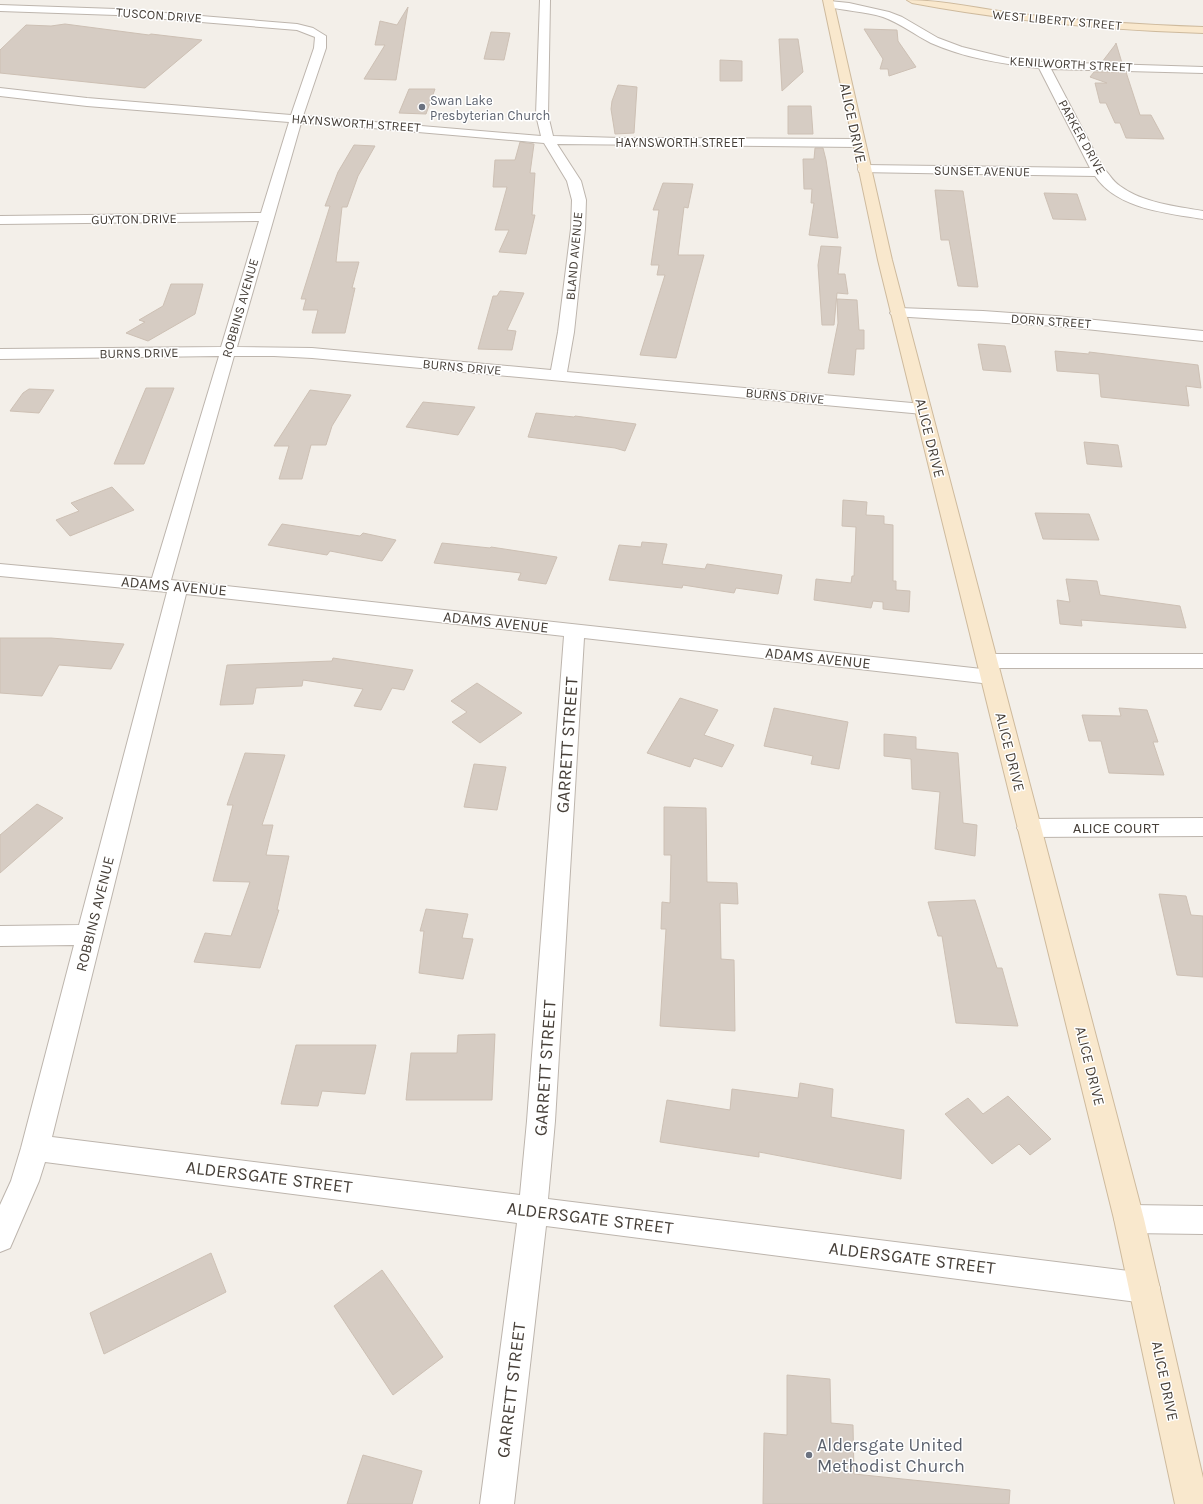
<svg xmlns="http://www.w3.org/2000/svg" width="1203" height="1504" font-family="Karla,sans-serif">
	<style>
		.building { fill: #d6ccc3; stroke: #cdc0b4 }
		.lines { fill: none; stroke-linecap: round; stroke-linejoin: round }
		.minor-casing { stroke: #bdb5ad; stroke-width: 2 }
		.secondary-casing { stroke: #ceba9d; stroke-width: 2 }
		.minor { fill: #fff; fill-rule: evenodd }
		.secondary { fill: #f9e8cd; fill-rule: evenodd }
		.worship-dot { fill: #6b7280; stroke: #fff; stroke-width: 1.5 }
		.labels { text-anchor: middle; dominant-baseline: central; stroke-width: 3; stroke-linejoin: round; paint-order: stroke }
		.far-street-label { font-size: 13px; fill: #463f38; stroke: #fff }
		.far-worship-label { font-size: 13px; fill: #5b616d; stroke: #fff; text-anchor: start }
		.street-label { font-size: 15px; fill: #463f38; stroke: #fff }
		.near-street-label { font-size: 18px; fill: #463f38; stroke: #fff }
		.near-worship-label { font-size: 18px; fill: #5b616d; stroke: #fff; text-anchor: start }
	</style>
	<rect width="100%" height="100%" fill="#f3efe9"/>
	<!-- building -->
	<g class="building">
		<path d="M408 7 396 80 364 79 385 45H375L380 21 397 25Z"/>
		<path d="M65 24 149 35 151 34 202 40 145 88 0 73V50L26 25 51 26Z"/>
		<path d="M864 29 897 30 898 41 916 67 889 76 888 69H880L883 59Z"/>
		<path d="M491 32 510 33 504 60 484 59Z"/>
		<path d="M779 39H798L803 72 782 91Z"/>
		<path d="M1116 43 1122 63 1102 62 1115 45Z"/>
		<path d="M720 60 742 61V81H720Z"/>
		<path d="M1094 72H1126L1140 115H1151L1164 139 1126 138 1120 123H1115L1106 103H1100L1095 83H1107L1090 77Z"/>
		<path d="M618 85 637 87 634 133 615 134 611 109 612 101Z"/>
		<path d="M409 89H435L426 114 399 113Z"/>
		<path d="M788 106H811L813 134H788Z"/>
		<path d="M520 142 534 144 530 173H535L532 215H535L526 254 499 252 509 230H495L507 187H493L495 160H515Z"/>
		<path d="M354 145 375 146 358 176 347 207H342L336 262H359L352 288H355L345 333H312L318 310H303L306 299H301L330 206H325L338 172Z"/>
		<path d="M815 148H823L826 160 838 238 809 235 814 203H811L812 189H804L803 159H814Z"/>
		<path d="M663 183 693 184 688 208 684 207 678 255H704L676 358 640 355 665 275H657L659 265H651L659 210H653Z"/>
		<path d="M935 190 963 191 978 287 958 286 949 240H941Z"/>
		<path d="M1044 193 1077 194 1086 220 1053 219Z"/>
		<path d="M821 246 841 247 838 274H845L848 294 837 293 834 325H822L818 265Z"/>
		<path d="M171 284H203L195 314 148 341 126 333 145 322 139 320 163 306Z"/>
		<path d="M500 291 524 293 507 330 516 331 512 350 478 349 493 296H497Z"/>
		<path d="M837 299 857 300 859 330H864V349H856L854 375 828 373 838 323Z"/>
		<path d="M978 344 1005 346 1011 372 983 370Z"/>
		<path d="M1055 351 1089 354V352L1198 365 1201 388 1186 386 1189 406 1101 397 1099 374 1057 371Z"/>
		<path d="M146 388H174L144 464H114Z"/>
		<path d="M29 389 54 390 39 413 10 411 23 393Z"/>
		<path d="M310 390 351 395 332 426 326 445H311L302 479H279L289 446H274Z"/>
		<path d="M423 402 475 407 458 435 406 427Z"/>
		<path d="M536 413 574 417 575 416 636 424 625 451 615 448 528 437Z"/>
		<path d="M1084 442 1118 445 1122 467 1087 464Z"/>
		<path d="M112 487 134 510 70 536 56 520 79 511 71 503Z"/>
		<path d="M843 500 867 502 866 515 884 516V524L893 525V581H896V590L910 591 909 612 883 609V602L873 601 871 608 814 600 816 579 851 583 852 576H854L856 527 842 526Z"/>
		<path d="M1035 513 1089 514 1099 540 1043 539Z"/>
		<path d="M282 524 360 536 363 533 396 540 382 561 330 551 327 555 268 545Z"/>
		<path d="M642 542 667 544 662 564 705 569 707 564 782 575 778 594 736 588 734 593 683 585 682 588 609 580 619 545 641 547Z"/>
		<path d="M442 543 490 548 491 547 557 557 546 584 518 580 521 573 434 563Z"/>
		<path d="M1066 579 1097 581 1100 595 1180 606 1186 628 1081 620 1082 626 1060 624 1057 600 1070 602Z"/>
		<path d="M0 638H51L124 644 111 669 59 665 42 696 0 693Z"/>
		<path d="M333 658 413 670 404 690 392 688 381 710 354 706 363 689 303 680 302 686 256 688 253 704 220 705 227 665 332 661Z"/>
		<path d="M477 683 522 713 480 743 452 722 467 712 451 701Z"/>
		<path d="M680 698 718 710 704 735 734 745 722 767 694 758 690 767 647 753Z"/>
		<path d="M774 708 848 722 839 769 811 764 813 756 764 746Z"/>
		<path d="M1119 708 1147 710 1158 742H1153L1164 775 1109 773 1101 741H1089L1082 715 1121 716Z"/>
		<path d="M884 734 916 737V749L958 753 963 823 977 825 975 856 935 849 940 792 912 789 911 759 884 756Z"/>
		<path d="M245 753 285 755 262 825H273L266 855 289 856 277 910H279L260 968 194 962 205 933 231 936 250 882 213 881 233 805H227Z"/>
		<path d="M474 764 506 767 497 810 464 807Z"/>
		<path d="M37 804 63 818 0 873V835Z"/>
		<path d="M664 807 706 808 707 882 737 883 738 904 720 903 721 959 734 960 735 1031 660 1026 666 929H661L662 902 670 903 671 855H664Z"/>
		<path d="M1159 894 1186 896 1191 915 1203 916V977L1177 975Z"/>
		<path d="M975 900 997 968H1002L1018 1026 956 1023 942 936H938L928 902Z"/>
		<path d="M426 909 468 914 462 938 473 939 463 979 419 973 424 931H420Z"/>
		<path d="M495 1034 492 1100H406L411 1053H457L458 1035Z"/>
		<path d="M296 1045H376L365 1094 322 1091 318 1106 281 1104Z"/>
		<path d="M800 1083 833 1089 831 1117 904 1130 901 1179 759 1152V1157L660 1142 667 1100 730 1110 732 1089 798 1098Z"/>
		<path d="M1008 1096 1051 1139 1030 1155 1019 1144 992 1164 945 1114 968 1098 983 1114Z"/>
		<path d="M211 1253 226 1292 104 1354 90 1313Z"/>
		<path d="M382 1270 443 1357 393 1395 334 1306Z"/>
		<path d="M787 1375 830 1379 831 1423 853 1425 854 1474 1010 1490 1009 1504H763L764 1433 787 1435Z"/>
		<path d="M363 1455 422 1471 412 1504H347Z"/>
	</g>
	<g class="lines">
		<defs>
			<g id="minor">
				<path d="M540 0H550L548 115 553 136 620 138 857 139 861 140 863 143 861 146 857 147 557 144 581 181 586 200 585 229 574 332 567 372 923 404 929 405 931 409 929 413 923 414 312 358 274 356H234L171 580 991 670 998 672 1001 677 998 682 991 684 584 638 555 1121 548 1199 1145 1273 1156 1277 1160 1288 1156 1299 1145 1303 546 1226 514 1504H480L517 1223 45 1162 39 1181 10 1248 0 1252V1205L11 1181 21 1148 74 945 0 946V926L79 925 167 592 0 576V564L152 578 219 356 0 359V349L221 347 259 221 0 224V216L261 213 289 122 87 106 0 96V88L87 98 291 115 314 48 315 37 297 30 116 15 0 11V5L116 9 297 24 313 28 326 36V48L303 116 541 136 536 115ZM301 123 326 124 544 143 567 181 572 200 571 229 558 332 551 370 312 348 237 347ZM186 594 564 636 527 1121 520 1195 52 1137Z"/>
				<path d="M829 1 849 3 889 12 902 17 938 38 962 47 1007 58 1043 62 1203 67V73L1051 69 1103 168C1109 173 1112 181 1120 186 1143 203 1175 206 1203 211V219C1167 213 1117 209 1095 176L859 172 858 169 859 166 864 165 1090 168 1039 68C1002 64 965 58 931 43 915 35 900 23 883 17 864 11 844 11 825 6L824 4 825 2Z"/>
				<path d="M898 308 983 311 1056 316 1203 331V341L1056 326 893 316 890 313 893 310Z"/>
				<path d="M987 654H1203V668H987L980 666 977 661 980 656Z"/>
				<path d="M1203 818V836L1029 837 1021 834 1017 828 1021 822 1029 819Z"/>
				<path d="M1129 1205 1203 1206V1234L1129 1233 1119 1229 1114 1219 1119 1209Z"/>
			</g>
			<g id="secondary">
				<path d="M823 0H833L892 260 1144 1219 1203 1478V1504H1175L1114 1219 878 260Z"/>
				<path d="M907 0C945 0 983 10 1021 14 1082 21 1142 25 1203 27V33C1105 30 1008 21 912 3Z"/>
			</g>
		</defs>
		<!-- minor casing -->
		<use href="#minor" class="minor-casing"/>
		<!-- secondary casing -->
		<use href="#secondary" class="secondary-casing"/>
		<!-- minor -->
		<use href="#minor" class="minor"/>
		<!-- secondary -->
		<use href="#secondary" class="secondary"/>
	</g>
	<!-- markers -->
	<g class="worship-dot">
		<circle cx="422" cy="107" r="4"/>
		<circle cx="809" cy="1455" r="4"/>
	</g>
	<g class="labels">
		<!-- far-street labels -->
		<g class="far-street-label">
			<text transform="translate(159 15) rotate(4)">TUSCON DRIVE</text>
			<text transform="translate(1057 20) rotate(5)">WEST LIBERTY STREET</text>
			<text transform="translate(1071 64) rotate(3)">KENILWORTH STREET</text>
			<text transform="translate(356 123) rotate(4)">HAYNSWORTH STREET</text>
			<text transform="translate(1082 137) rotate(61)">PARKER DRIVE</text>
			<text x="680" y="142">HAYNSWORTH STREET</text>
			<text transform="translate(982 171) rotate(1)">SUNSET AVENUE</text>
			<text transform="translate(134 219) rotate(-1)">GUYTON DRIVE</text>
			<text transform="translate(574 256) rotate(-85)">BLAND AVENUE</text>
			<text transform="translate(240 308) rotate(-74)">ROBBINS AVENUE</text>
			<text transform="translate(1051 321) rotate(4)">DORN STREET</text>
			<text transform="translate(139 353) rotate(-1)">BURNS DRIVE</text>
			<text transform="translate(462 367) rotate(5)">BURNS DRIVE</text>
			<text transform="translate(785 396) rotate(5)">BURNS DRIVE</text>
		</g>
		<!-- far-worship labels -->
		<g class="far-worship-label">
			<text x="430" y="100">Swan Lake<tspan x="430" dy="15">Presbyterian Church</tspan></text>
		</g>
		<!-- street labels -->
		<g class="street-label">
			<text transform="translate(853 123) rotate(78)">ALICE DRIVE</text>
			<text transform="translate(930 438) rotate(76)">ALICE DRIVE</text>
			<text transform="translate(174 586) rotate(5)">ADAMS AVENUE</text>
			<text transform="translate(496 622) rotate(6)">ADAMS AVENUE</text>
			<text transform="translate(818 658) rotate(6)">ADAMS AVENUE</text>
			<text transform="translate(1010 752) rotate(76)">ALICE DRIVE</text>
			<text x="1116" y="828">ALICE COURT</text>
			<text transform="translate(95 914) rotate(-76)">ROBBINS AVENUE</text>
			<text transform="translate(1090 1066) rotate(76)">ALICE DRIVE</text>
			<text transform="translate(1165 1381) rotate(78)">ALICE DRIVE</text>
		</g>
		<!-- near-street labels -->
		<g class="near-street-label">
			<text transform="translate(567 745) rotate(-86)">GARRETT STREET</text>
			<text transform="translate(545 1068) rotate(-86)">GARRETT STREET</text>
			<text transform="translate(269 1177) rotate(7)">ALDERSGATE STREET</text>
			<text transform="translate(590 1218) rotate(7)">ALDERSGATE STREET</text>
			<text transform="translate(912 1258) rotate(7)">ALDERSGATE STREET</text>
			<text transform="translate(511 1390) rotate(-83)">GARRETT STREET</text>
		</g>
		<!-- near-worship labels -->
		<g class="near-worship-label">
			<text x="817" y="1445">Aldersgate United<tspan x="817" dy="21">Methodist Church</tspan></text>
		</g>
	</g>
</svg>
